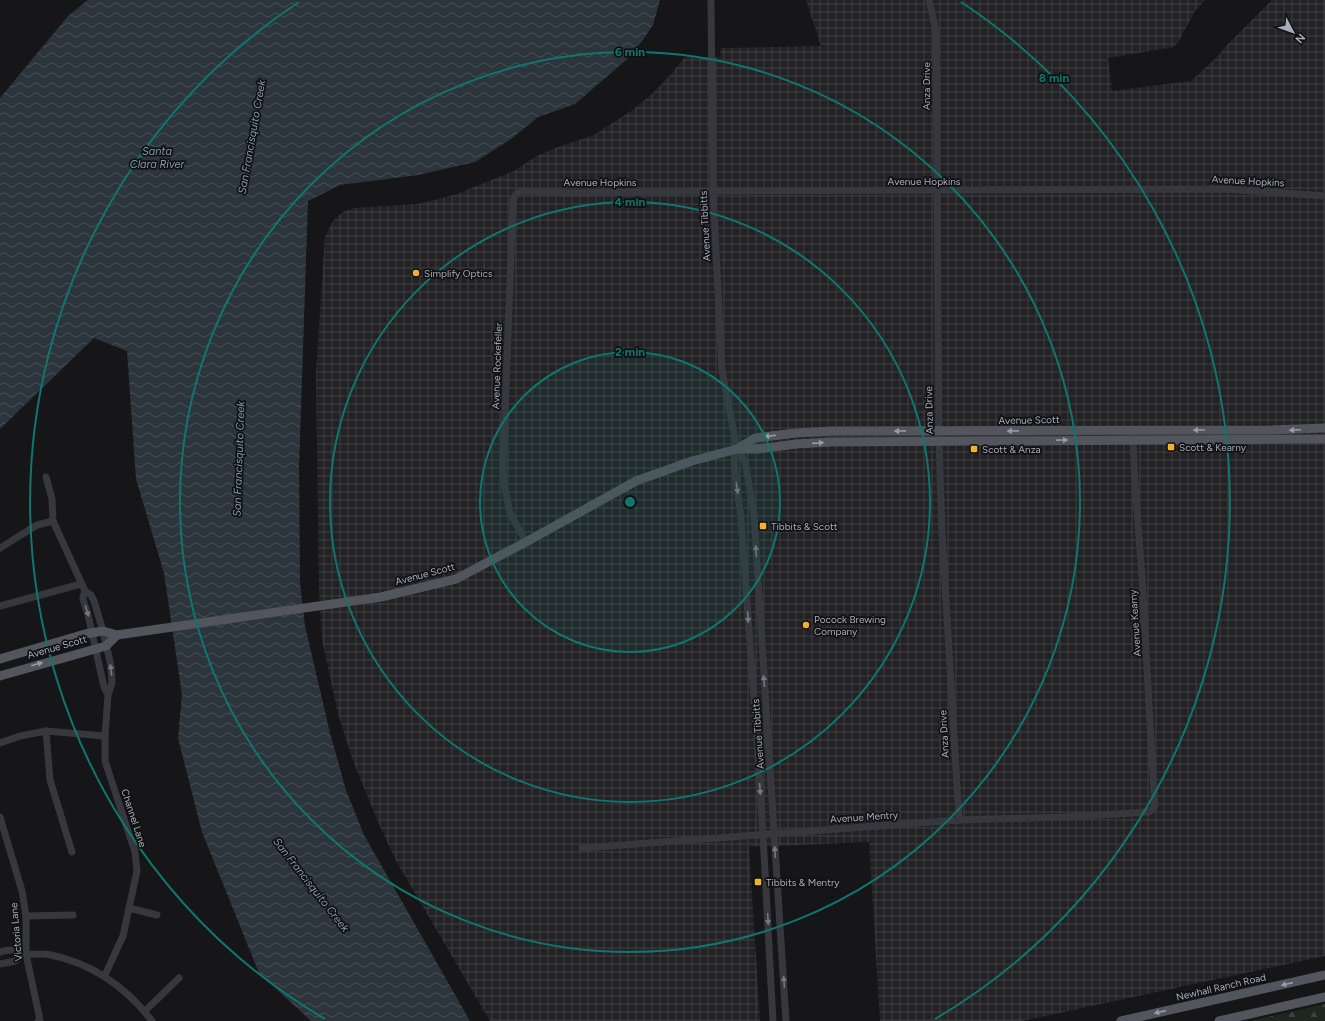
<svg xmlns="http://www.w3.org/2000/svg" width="1325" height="1021" font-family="Figtree,sans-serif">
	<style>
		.industrial { fill: url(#industrial-grid) }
		.forest { fill: url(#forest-firs) }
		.water { fill: url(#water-waves) }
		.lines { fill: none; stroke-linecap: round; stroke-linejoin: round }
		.minor { stroke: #37383d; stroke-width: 7 }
		.major { stroke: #53555c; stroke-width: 9 }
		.oneway { fill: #979ba6 }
		.oneway2 { fill: #757881 }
		.ring { fill: none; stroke: #0f766e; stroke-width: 2 }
		.poi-dot { fill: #f2b134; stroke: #111113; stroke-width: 1.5 }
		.labels { text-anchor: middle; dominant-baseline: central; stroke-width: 3.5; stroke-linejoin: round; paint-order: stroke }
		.street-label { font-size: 10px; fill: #a8adb8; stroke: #111113 }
		.poi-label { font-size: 10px; fill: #a8adb8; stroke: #111113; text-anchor: start }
		.water-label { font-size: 11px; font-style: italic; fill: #7f9bb3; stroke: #111113 }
		.centre { fill: #0f766e; stroke: #111113; stroke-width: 2 }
		.ring-label { font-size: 12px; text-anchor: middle; font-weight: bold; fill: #0f766e; stroke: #111113; stroke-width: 3.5; stroke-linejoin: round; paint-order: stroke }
	</style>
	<defs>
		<pattern id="industrial-grid" width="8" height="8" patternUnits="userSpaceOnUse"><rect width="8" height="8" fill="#222225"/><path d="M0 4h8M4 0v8" fill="none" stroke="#3f3f43"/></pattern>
		<pattern id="forest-firs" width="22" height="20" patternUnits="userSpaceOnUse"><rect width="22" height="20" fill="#1e261f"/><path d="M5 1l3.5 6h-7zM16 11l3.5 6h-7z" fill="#3c433d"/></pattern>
		<pattern id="water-waves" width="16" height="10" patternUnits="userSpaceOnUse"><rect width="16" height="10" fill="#2c353c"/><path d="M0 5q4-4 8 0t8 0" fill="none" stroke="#485056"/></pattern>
	</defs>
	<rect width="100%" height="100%" fill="#161618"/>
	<!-- industrial -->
	<path class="industrial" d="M806 0H1205L1195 11 1179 41 1174 47 1108 58 1112 91 1191 81 1220 54 1223 49 1272 0H1325V956L1022 1021H880L869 842 749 847 760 1021H490L396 861 378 822 353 761 338 714 322 640 319 591 316 373 325 236 333 221 343 212 353 208 418 204 454 195 514 171 535 157 555 148 594 135 634 109 652 94 671 74 685 57H720L721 48 821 46Z"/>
	<!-- forest -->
	<path class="forest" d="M1325 1004V1021H1251L1254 1020Z"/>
	<!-- water -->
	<path class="water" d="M88 0H660L653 25 643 40 626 60 575 104 538 117 511 139 475 162 418 175 340 185 308 201 299 466 300 583 305 626 330 733 346 790 364 835 470 1021H311L259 973 202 832 178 738 182 695 164 573 136 479 127 351 94 338 0 429V98L68 16Z"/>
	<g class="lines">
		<!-- minor -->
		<g class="minor">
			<path d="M711 0 713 191 722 371 737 449 745 461 754 515 786 1021"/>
			<path d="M929 0 936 31V45L939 442 942 533 959 820"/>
			<path d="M737 449 734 463 741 518 758 755 763 835 773 1021"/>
			<path d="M46 477 52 499 53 521 85 591"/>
			<path d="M526 542 510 513 504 484 503 469 513 200 516 194 523 191 571 193 713 191 1226 189 1325 196"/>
			<path d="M0 548 37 525 53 521"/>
			<path d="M0 606 81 584"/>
			<path d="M46 731 50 780 72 852"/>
			<path d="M0 743 20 736 46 731 105 736"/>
			<path d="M0 817 22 891 26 916V954L40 1020 38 1021"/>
			<path d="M582 848 959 820 1067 817 1148 812 1152 810 1155 805C1150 734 1147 664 1143 593 1140 541 1134 489 1133 436"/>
			<path d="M129 908 157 915"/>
			<path d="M26 916 73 915"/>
			<path d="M0 952C4 951 8 950 12 950 16 950 20 953 24 954 33 955 42 953 51 955 94 964 126 987 152 1021"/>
			<path d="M0 964 15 961 22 954"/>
			<path d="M105 975 123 936 137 871 135 852 105 761V736L108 695 112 683 111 666 103 631 94 601 91 595 85 591 83 597V599L88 615 104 687 108 695"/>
			<path d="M145 1011 179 978"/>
		</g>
		<!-- major -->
		<g class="major">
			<path d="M737 449 755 438 796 433 831 431 1272 430 1325 428"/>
			<path d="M0 659 85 634 103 631 117 635 381 597 456 579 526 542 636 481 692 461 737 449H758L796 444 831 442 1325 439"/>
			<path d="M0 676 106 646 117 635"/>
			<path d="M1121 1021 1325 975"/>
			<path d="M1219 1021 1325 997"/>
		</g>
	</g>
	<!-- one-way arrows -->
	<defs><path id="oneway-solid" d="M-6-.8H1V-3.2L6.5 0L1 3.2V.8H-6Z"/></defs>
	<g class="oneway">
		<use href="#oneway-solid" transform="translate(1199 430) rotate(-180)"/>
		<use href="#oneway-solid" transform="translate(1295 430) rotate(178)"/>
		<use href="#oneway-solid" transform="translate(900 431) rotate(179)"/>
		<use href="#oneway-solid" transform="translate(1013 431) rotate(179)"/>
		<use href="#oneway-solid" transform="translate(770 436) rotate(173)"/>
		<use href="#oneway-solid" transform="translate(1062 440) rotate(-1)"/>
		<use href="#oneway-solid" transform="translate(818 443) rotate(-4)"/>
		<use href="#oneway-solid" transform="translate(37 664) rotate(-16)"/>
		<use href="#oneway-solid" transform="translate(1287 984) rotate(167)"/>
		<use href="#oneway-solid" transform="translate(1160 1012) rotate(167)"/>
	</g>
	<g class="oneway2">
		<use href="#oneway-solid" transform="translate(737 488) rotate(82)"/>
		<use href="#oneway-solid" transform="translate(756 551) rotate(-94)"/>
		<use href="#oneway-solid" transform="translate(87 611) rotate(74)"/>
		<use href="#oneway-solid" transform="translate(748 617) rotate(86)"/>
		<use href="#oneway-solid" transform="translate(111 670) rotate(-97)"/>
		<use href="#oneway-solid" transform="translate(764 681) rotate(-94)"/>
		<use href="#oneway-solid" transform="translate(760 789) rotate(86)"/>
		<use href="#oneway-solid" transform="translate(775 852) rotate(-94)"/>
		<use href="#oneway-solid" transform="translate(768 919) rotate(87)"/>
		<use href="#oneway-solid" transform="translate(784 982) rotate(-94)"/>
	</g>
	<!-- distance rings -->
	<circle cx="630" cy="502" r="150" fill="#0f766e" fill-opacity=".12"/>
	<g class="ring">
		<circle cx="630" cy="502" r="150"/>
		<circle cx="630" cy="502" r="300"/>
		<circle cx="630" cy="502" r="450"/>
		<path d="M325 1019A600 600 0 0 1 299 2M961 2A600 600 0 0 1 935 1019"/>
	</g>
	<!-- markers -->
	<g class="poi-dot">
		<circle cx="416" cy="273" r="4"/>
		<rect x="1167" y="443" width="8" height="8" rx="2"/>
		<rect x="970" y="445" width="8" height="8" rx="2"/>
		<rect x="759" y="522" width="8" height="8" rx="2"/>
		<circle cx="806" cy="625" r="4"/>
		<rect x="754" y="878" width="8" height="8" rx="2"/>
	</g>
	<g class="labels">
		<!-- street labels -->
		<g class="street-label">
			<text transform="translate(926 86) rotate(-90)">Anza Drive</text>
			<text x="924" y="181">Avenue Hopkins</text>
			<text transform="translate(1248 181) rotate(3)">Avenue Hopkins</text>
			<text x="600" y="182">Avenue Hopkins</text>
			<text transform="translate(705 226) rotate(-93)">Avenue Tibbitts</text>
			<text transform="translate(497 366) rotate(-88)">Avenue Rockefeller</text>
			<text transform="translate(929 410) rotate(-91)">Anza Drive</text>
			<text transform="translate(1029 420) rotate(-1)">Avenue Scott</text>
			<text transform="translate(425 574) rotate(-15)">Avenue Scott</text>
			<text transform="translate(1135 623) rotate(-94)">Avenue Kearny</text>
			<text transform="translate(57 647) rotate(-16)">Avenue Scott</text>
			<text transform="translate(758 734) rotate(-94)">Avenue Tibbitts</text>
			<text transform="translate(944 734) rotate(-93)">Anza Drive</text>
			<text transform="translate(864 817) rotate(-4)">Avenue Mentry</text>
			<text transform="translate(134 818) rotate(72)">Channel Lane</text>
			<text transform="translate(16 932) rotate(-95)">Victoria Lane</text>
			<text transform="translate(1221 987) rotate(-13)">Newhall Ranch Road</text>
		</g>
		<!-- poi labels -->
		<g class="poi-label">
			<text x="424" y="273">Simplify Optics</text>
			<text x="1179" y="447">Scott &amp; Kearny</text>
			<text x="982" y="449">Scott &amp; Anza</text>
			<text x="771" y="526">Tibbits &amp; Scott</text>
			<text x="814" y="619">Pocock Brewing<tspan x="814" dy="12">Company</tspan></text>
			<text x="766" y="882">Tibbits &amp; Mentry</text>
		</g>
		<!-- water labels -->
		<g class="water-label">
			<text transform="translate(252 137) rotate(-80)">San Francisquito Creek</text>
			<text x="157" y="151">Santa<tspan x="157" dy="13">Clara River</tspan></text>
			<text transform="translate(239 459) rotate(-88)">San Francisquito Creek</text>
			<text transform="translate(311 885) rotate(52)">San Francisquito Creek</text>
		</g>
	</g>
	<circle cx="630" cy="502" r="6" class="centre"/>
	<g class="ring-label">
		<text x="630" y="56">6 min</text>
		<text x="1054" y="82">8 min</text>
		<text x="630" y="206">4 min</text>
		<text x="630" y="356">2 min</text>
	</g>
	<!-- north arrow -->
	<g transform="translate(1293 32) rotate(131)" stroke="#111113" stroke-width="3" paint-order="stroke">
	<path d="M0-3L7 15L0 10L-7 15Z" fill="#a8adb8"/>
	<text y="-6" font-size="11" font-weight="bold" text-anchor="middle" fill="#a8adb8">N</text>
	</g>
</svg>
